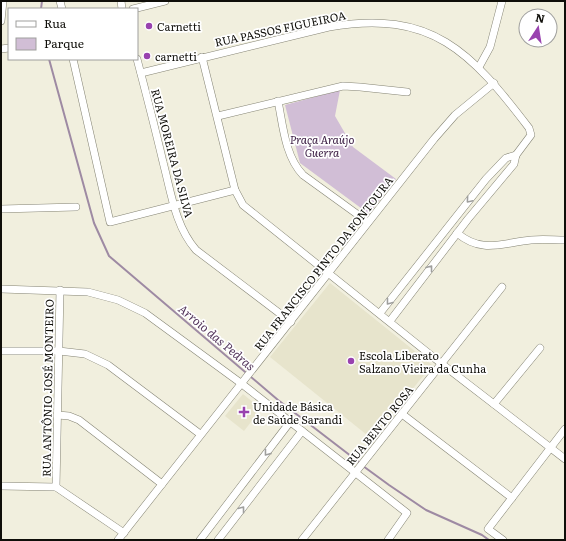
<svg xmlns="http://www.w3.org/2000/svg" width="566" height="541" font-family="Literata,serif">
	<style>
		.built { fill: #e7e4cc }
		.green { fill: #d1bed6 }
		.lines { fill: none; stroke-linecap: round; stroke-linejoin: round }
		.stream { stroke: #9e8aa3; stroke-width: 2 }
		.minor-casing { stroke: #858474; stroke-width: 8 }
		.minor { stroke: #fff; stroke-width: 7 }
		.oneway { stroke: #9f9f9d }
		.poi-dot { fill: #9942af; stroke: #fff; stroke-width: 1.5 }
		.labels { text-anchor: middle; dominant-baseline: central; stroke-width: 3.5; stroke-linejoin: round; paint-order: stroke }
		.poi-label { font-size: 11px; fill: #0f0e09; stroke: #fff; text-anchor: start }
		.street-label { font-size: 11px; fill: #0f0e09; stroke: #fff }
		.park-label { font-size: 11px; font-style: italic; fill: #402348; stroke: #fff }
		.water-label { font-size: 12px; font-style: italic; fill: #53355b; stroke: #fff }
	</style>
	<rect width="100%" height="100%" fill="#f1efde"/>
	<!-- built -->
	<g class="built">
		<path d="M330 283 432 365 372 439 270 357Z"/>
		<path d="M243 394 261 409 244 431 225 416Z"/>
	</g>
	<!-- green -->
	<path class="green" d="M340 90 335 116 353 147 396 179 369 214 300 163 285 105Z"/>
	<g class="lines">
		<!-- stream -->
		<g class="stream">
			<path d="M41 9 42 1"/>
			<path d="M49 59 94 223 109 256 278 400 360 463"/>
			<path d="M363 466 389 485 426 510 482 535 489 540"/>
		</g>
		<defs>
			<g id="minor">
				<path d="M60 1 62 9"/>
				<path d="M121 1 122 9"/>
				<path d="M133 9 165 1"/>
				<path d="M1 21 3 1"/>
				<path d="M1 49 9 48"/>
				<path d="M202 57 235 190 243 205 442 364 565 459"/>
				<path d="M73 59 110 222 235 190"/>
				<path d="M137 59C146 93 155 128 163 162 171 192 175 226 196 250L291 322"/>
				<path d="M479 67 490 47 502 1"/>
				<path d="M141 73 329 27C432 9 471 52 529 128L531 135 516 155 514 164 468 219 390 321"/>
				<path d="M278 101C283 126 285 156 303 175L368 222"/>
				<path d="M218 116 343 86 360 87 407 92"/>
				<path d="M1 209 76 207"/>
				<path d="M457 233C482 254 502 243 531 240 542 239 554 240 565 240"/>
				<path d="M1 289 88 292 118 300 145 313 242 384 407 513 388 540"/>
				<path d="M380 313 486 179 506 158 516 155"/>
				<path d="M1 351H59L85 354 108 365 200 434"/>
				<path d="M494 404 540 348"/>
				<path d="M402 414 512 498"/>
				<path d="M58 415 69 416 79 420 162 484"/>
				<path d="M1 486 56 487 124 533"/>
				<path d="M56 487 60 290"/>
				<path d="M118 540 434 139 455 115 494 83"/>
				<path d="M200 540 290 422"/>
				<path d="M218 540 302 431"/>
				<path d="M302 540 502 287"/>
				<path d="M503 540 488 529 565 429"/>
			</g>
		</defs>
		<!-- minor casing -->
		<use href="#minor" class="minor-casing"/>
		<!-- minor -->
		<use href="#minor" class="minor"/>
	</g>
	<!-- one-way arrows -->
	<defs><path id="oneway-chevron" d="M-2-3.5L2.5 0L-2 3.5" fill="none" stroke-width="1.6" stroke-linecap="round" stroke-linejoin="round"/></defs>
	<g class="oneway">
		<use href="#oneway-chevron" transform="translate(469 200) rotate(130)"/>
		<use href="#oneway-chevron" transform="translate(430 268) rotate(-52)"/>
		<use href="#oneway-chevron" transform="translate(389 302) rotate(128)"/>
		<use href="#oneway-chevron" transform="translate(267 453) rotate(128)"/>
		<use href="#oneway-chevron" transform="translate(242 509) rotate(-52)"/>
	</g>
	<!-- markers -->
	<g class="poi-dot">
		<circle cx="149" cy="26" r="4"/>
		<circle cx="147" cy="56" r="4"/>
		<circle cx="351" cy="361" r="4"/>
		<path d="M242 406h4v4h4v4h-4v4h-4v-4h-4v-4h4z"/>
	</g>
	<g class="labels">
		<!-- poi labels -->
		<g class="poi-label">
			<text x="157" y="26">Carnetti</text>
			<text x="155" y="56">carnetti</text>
			<text x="359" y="355">Escola Liberato<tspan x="359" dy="13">Salzano Vieira da Cunha</tspan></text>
			<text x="253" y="406">Unidade Básica<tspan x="253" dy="13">de Saúde Sarandi</tspan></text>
		</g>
		<!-- street labels -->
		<g class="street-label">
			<text transform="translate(280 28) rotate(-12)">RUA PASSOS FIGUEIROA</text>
			<text transform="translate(173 153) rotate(75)">RUA MOREIRA DA SILVA</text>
			<text transform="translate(323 263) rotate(-52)">RUA FRANCISCO PINTO DA FONTOURA</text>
			<text transform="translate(47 388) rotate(-89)">RUA ANTÔNIO JOSÉ MONTEIRO</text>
			<text transform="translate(379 425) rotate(-51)">RUA BENTO ROSA</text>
		</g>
		<!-- park labels -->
		<g class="park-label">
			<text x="322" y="139">Praça Araújo<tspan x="322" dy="13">Guerra</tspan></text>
		</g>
		<!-- water labels -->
		<g class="water-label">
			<text transform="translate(217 337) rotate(40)">Arroio das Pedras</text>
		</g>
	</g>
	<!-- border -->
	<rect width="566" height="541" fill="none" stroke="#0f0e09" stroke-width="4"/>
	<!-- legend -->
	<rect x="8" y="8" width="130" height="52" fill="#ffffff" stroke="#9f9f9d"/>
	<rect x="16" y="21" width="20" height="6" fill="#ffffff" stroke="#9f9f9d"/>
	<text x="44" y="28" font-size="12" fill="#0f0e09">Rua</text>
	<rect x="16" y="38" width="20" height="12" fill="#d1bed6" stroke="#9f9f9d"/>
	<text x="44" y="48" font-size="12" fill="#0f0e09">Parque</text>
	<!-- north arrow -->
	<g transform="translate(538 28) rotate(12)"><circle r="19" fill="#ffffff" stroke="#9f9f9d"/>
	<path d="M0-3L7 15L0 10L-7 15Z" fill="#9942af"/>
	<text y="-6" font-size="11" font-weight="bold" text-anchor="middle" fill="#0f0e09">N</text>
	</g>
</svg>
